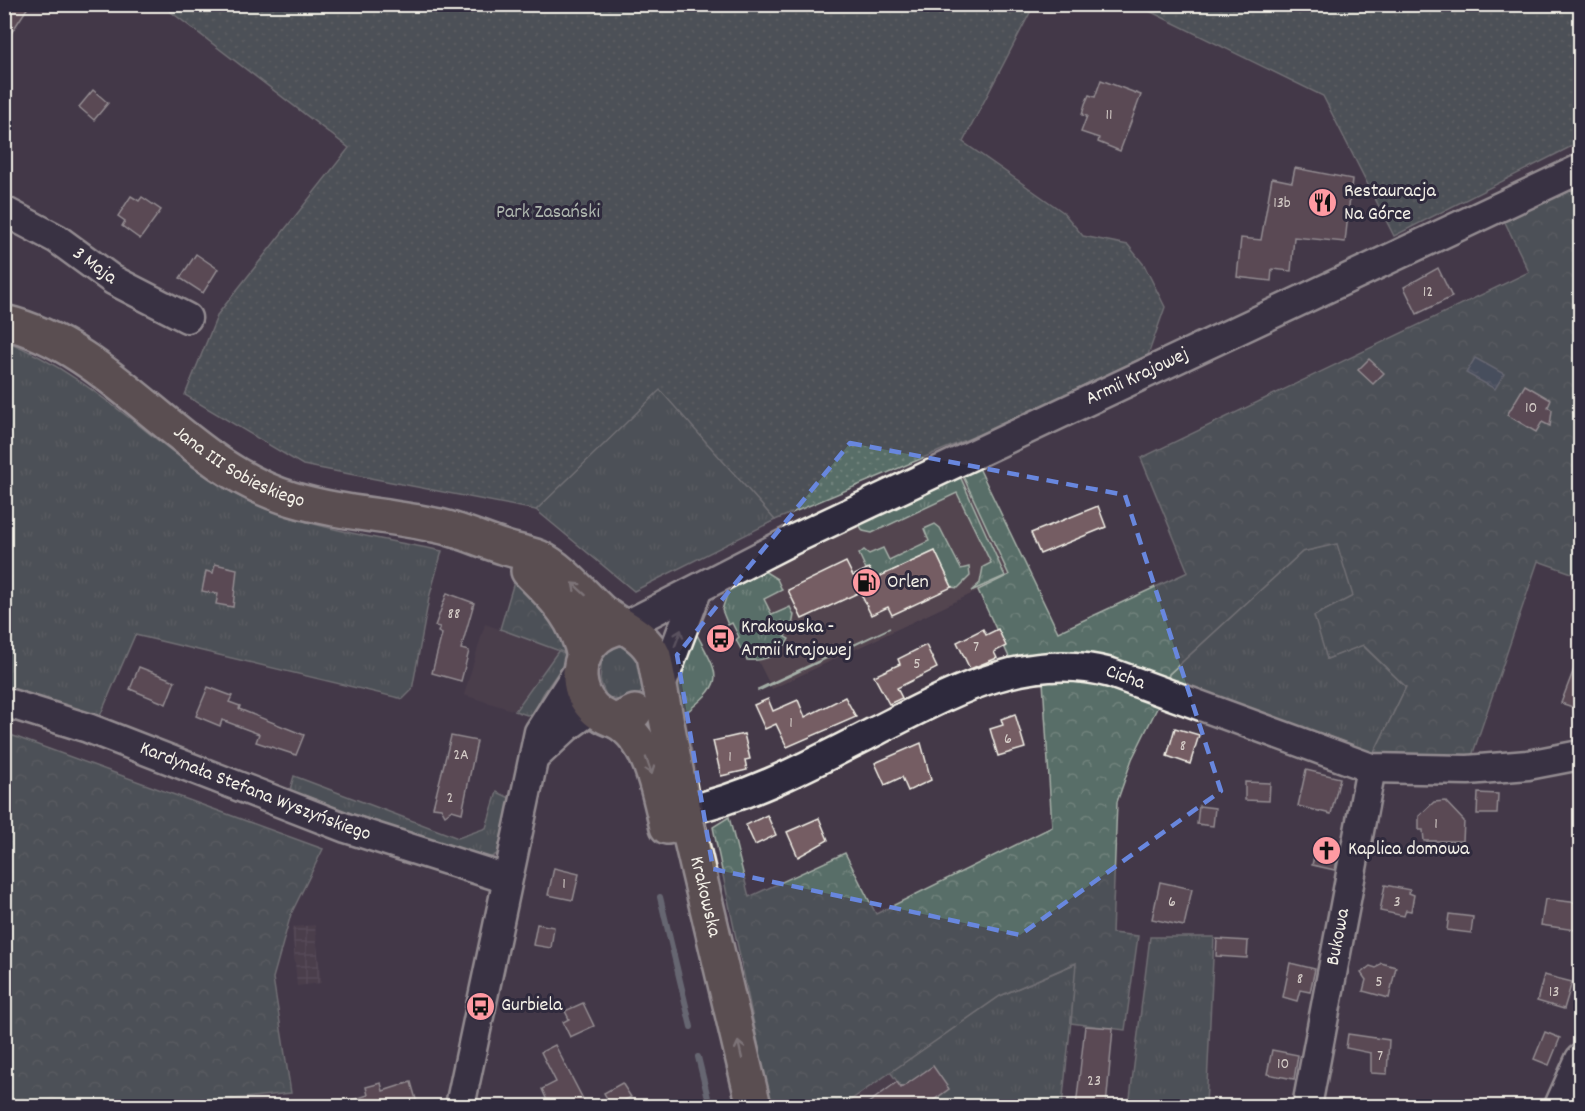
<svg xmlns="http://www.w3.org/2000/svg" width="1585" height="1111" font-family="Dekko,sans-serif">
	<style>
		.built { fill: #524450 }
		.industrial { fill: url(#industrial-grid) }
		.grass { fill: url(#grass-tufts); stroke: #a6b0a8; stroke-width: 1.5 }
		.forest { fill: url(#forest-crowns); stroke: #a6b0a8; stroke-width: 1.5 }
		.park { fill: url(#park-dots); stroke: #a6b0a8; stroke-width: 1.5 }
		.water { fill: url(#water-ripples); stroke: #909ea3; stroke-width: 1.5 }
		.lines { fill: none; stroke-linecap: round; stroke-linejoin: round }
		.stream { stroke: #909ea3; stroke-width: 6 }
		.building { fill: #745d63; stroke: #f4f1e8; stroke-width: 1.5 }
		.minor-casing { stroke: #f4f1e8; stroke-width: 33 }
		.major-casing { stroke: #f4f1e8; stroke-width: 38 }
		.minor { stroke: #2f2a3d; stroke-width: 28 }
		.major { stroke: #77695c; stroke-width: 33 }
		.oneway { stroke: #c2bbb0 }
		.oneway2 { stroke: #747079 }
		.marked { fill: none; stroke: #6887de; stroke-width: 4.5; stroke-dasharray: 12 8; stroke-linejoin: round }
		.labels { text-anchor: middle; dominant-baseline: central; stroke-width: 6; stroke-linejoin: round; paint-order: stroke }
		.number-label { font-size: 16px; fill: #d4ccc7 }
		.poi-label { font-size: 20px; fill: #f4f1e8; stroke: #2f2a3d; text-anchor: start }
		.park-label { font-size: 20px; fill: #aeb6ae; stroke: #2f2a3d }
		.street-label { font-size: 20px; fill: #f4f1e8; stroke: #2f2a3d }
	</style>
	<defs>
		<pattern id="industrial-grid" width="8" height="8" patternUnits="userSpaceOnUse" patternTransform="scale(1.5)"><rect width="8" height="8" fill="#524450"/><path d="M0 4h8M4 0v8" fill="none" stroke="#6c5f69"/></pattern>
		<pattern id="grass-tufts" width="24" height="20" patternUnits="userSpaceOnUse" patternTransform="scale(1.5)"><rect width="24" height="20" fill="#596e67"/><path d="M3 7l-1-3M5 7V3M7 7l1-3M15 17l-1-3M17 17v-4M19 17l1-3" fill="none" stroke="#71837d"/></pattern>
		<pattern id="forest-crowns" width="20" height="18" patternUnits="userSpaceOnUse" patternTransform="scale(1.5)"><rect width="20" height="18" fill="#596e67"/><path d="M2 6a3 3 0 1 1 6 0M12 15a3 3 0 1 1 6 0" fill="none" stroke="#71837d"/></pattern>
		<pattern id="park-dots" width="8" height="8" patternUnits="userSpaceOnUse" patternTransform="scale(1.5)"><rect width="8" height="8" fill="#596e67"/><path d="M2 2h.1M6 6h.1" fill="none" stroke="#71837d" stroke-width="1.8" stroke-linecap="round"/></pattern>
		<pattern id="water-ripples" width="26" height="14" patternUnits="userSpaceOnUse" patternTransform="scale(1.5)"><rect width="26" height="14" fill="#4e6775"/><path d="M2 4q2-2 4 0t4 0M15 11q2-2 4 0t4 0" fill="none" stroke="#687d89"/></pattern>
	</defs>
	<rect width="100%" height="100%" fill="#443948"/>
	<filter id="ink" filterUnits="userSpaceOnUse"><feTurbulence type="fractalNoise" baseFrequency=".0167" numOctaves="2"/><feDisplacementMap in="SourceGraphic" scale="12" xChannelSelector="R" yChannelSelector="G"/><feConvolveMatrix kernelMatrix="1 2 1 2 8 2 1 2 1" color-interpolation-filters="sRGB"/></filter>
	<g filter="url(#ink)">
		<!-- built -->
		<g class="built">
			<path d="M963 476 1009 576 772 689 722 589Z"/>
			<path d="M485 624 559 650 515 711 464 695Z"/>
			<path d="M890 1072 916 1106H842Z"/>
		</g>
		<!-- industrial -->
		<path class="industrial" d="M315 925 321 983 297 986 292 927Z"/>
		<!-- grass -->
		<g class="grass">
			<path d="M4 340C85 373 145 435 216 483 275 523 372 537 442 551L429 598 412 690 403 699 135 635 99 718 36 696 5 689Z"/>
			<path d="M660 389 775 520 634 591 536 510Z"/>
			<path d="M959 474 1005 576 971 591 980 583 983 567 991 563 957 493 872 533 863 531 860 526 862 521Z"/>
			<path d="M935 524 940 528 961 569 969 567 970 576 958 588 952 587 935 551 874 579 869 568 866 569 859 554 864 550 869 554 883 548 889 560 929 541 924 529Z"/>
			<path d="M1338 543 1354 596 1327 659 1362 645 1406 687 1373 755 1167 681 1169 674 1302 552Z"/>
			<path d="M764 571 777 579 782 590 764 599 772 615 790 607 794 615 791 631H787L785 637 789 639C782 654 764 662 747 660L736 640 739 637 732 623 728 625 722 610 728 591Z"/>
			<path d="M890 628 758 691V689Z"/>
			<path d="M695 631C720 678 727 680 683 715 670 690 686 656 695 631Z"/>
			<path d="M619 643 632 647 641 667 643 690C634 703 618 703 606 695L600 681 602 652Z"/>
			<path d="M559 650 568 654C560 676 539 691 536 713L527 715 515 711Z"/>
			<path d="M294 776 458 838 486 828 497 792 510 798 497 854 486 860H473L289 793Z"/>
			<path d="M1150 937H1214L1206 1106H1129Z"/>
			<path d="M1077 963 1062 1106H916L890 1072 1000 996Z"/>
		</g>
		<!-- forest -->
		<g class="forest">
			<path d="M1580 181V576L1538 561 1471 759 1373 755 1406 687 1363 645 1327 659 1314 616 1353 596 1337 544 1302 552 1169 674 1167 681 1103 661 1009 657 978 590 1009 575 963 476 979 468 1058 632 1188 572 1141 458 1529 272 1504 220Z"/>
			<path d="M514 582 561 618 568 654 500 629Z"/>
			<path d="M1066 676 1160 702 1132 759 1117 802 1112 933 1138 936 1125 1030 1071 1023 1076 963 1000 996 842 1106H771L713 827 729 817 749 897 845 853 876 914 1052 827 1043 681Z"/>
			<path d="M5 733 323 849 291 914 273 978 291 1093 224 1100 226 1106H5Z"/>
		</g>
		<!-- park -->
		<g class="park">
			<path d="M162 5H1034L963 142 1063 212 1083 236 1128 245 1144 265 1165 307 1148 355 973 437 775 520 660 390 536 510 303 465 185 395 218 314 349 148Z"/>
			<path d="M1137 5H1580V142L1394 236 1323 96Z"/>
		</g>
		<!-- water -->
		<path class="water" d="M1475 358 1504 374 1495 389 1466 373Z"/>
		<g class="lines">
			<!-- stream -->
			<g class="stream">
				<path d="M660 897 691 1027"/>
				<path d="M698 1057 710 1106"/>
			</g>
		</g>
		<!-- building -->
		<g class="building">
			<path d="M4 4H30L4 44Z"/>
			<path d="M1101 80 1141 95 1120 151 1098 142 1099 138 1081 132 1087 116 1082 115 1085 104 1089 95 1095 97Z"/>
			<path d="M93 90 108 103 94 120 79 107Z"/>
			<path d="M1295 168 1352 179 1345 242 1294 237 1291 271 1272 269 1271 281 1237 277 1241 238 1261 240 1272 178 1292 182Z"/>
			<path d="M131 196 139 201 142 197 161 210 140 239 122 226 125 221 118 216Z"/>
			<path d="M196 254 218 269 203 293 180 278Z"/>
			<path d="M1438 268 1452 297 1417 314 1404 287Z"/>
			<path d="M1369 359 1384 373 1373 384 1358 370Z"/>
			<path d="M1525 385 1551 400 1548 407 1552 410 1550 426 1542 422 1536 432 1507 415Z"/>
			<path d="M1098 506 1106 527 1040 554 1031 533Z"/>
			<path d="M935 551 952 587 892 615 888 607 871 615 860 592 802 619 788 590 846 562 853 576 869 568 874 579Z"/>
			<path d="M215 564 237 569 233 607 216 604 218 594 202 591 206 571 213 573Z"/>
			<path d="M447 593 474 603 461 649 469 651 461 681 432 673 442 634 438 632 440 627 435 626Z"/>
			<path d="M983 629 986 635 998 629 1006 646 994 652 997 658 970 669 957 642Z"/>
			<path d="M926 645 937 668 897 688 902 698 889 704 874 676 900 664 898 659Z"/>
			<path d="M1579 656 1581 657V710L1561 703Z"/>
			<path d="M139 667 175 681 166 704 130 689Z"/>
			<path d="M208 687 232 696 229 702 240 706 239 709 304 735 296 755 256 742 259 734 222 720 220 726 196 716Z"/>
			<path d="M845 697 856 717 787 747 776 724 765 729 754 705 768 699 773 711 798 700 805 717Z"/>
			<path d="M1015 714 1025 748 998 756 990 729 1003 725 1001 719Z"/>
			<path d="M1175 728 1199 735 1190 764 1167 756Z"/>
			<path d="M744 734 750 759 745 760 747 770 721 776 713 741Z"/>
			<path d="M451 736 477 741 462 813 452 810 445 815 441 808 433 807Z"/>
			<path d="M921 743 931 780 908 791 902 777 885 785 875 763Z"/>
			<path d="M1306 770 1340 778 1331 814 1298 806Z"/>
			<path d="M1245 782 1270 783 1269 801 1245 800Z"/>
			<path d="M1478 793 1498 794 1497 814H1477Z"/>
			<path d="M1445 801 1464 821 1463 841H1424L1423 830H1419V816L1434 802Z"/>
			<path d="M1199 806 1215 808 1213 826 1197 824Z"/>
			<path d="M767 815 776 835 755 845 746 825Z"/>
			<path d="M819 818 828 840 798 857 787 832Z"/>
			<path d="M1318 840 1340 845 1335 870 1312 865Z"/>
			<path d="M554 868 579 874 573 900 548 895Z"/>
			<path d="M1160 882 1192 889 1184 926 1152 919Z"/>
			<path d="M1385 885 1410 890 1409 893 1414 895 1411 911 1406 910 1404 916 1380 911Z"/>
			<path d="M1545 899 1579 903 1575 930 1541 925Z"/>
			<path d="M1449 914 1473 917 1471 933 1447 930Z"/>
			<path d="M537 924 554 927 551 948 533 945Z"/>
			<path d="M1217 939 1248 941 1247 958 1216 956Z"/>
			<path d="M1290 963 1315 969 1310 992 1300 990 1297 1001 1283 997Z"/>
			<path d="M1381 963 1396 967 1389 998 1363 991 1366 980 1361 973 1370 966 1376 968Z"/>
			<path d="M1544 975 1572 982 1564 1009 1537 1001Z"/>
			<path d="M583 1003 594 1026 570 1037 563 1022 569 1019 565 1011Z"/>
			<path d="M1085 1026 1113 1028 1106 1107H1076Z"/>
			<path d="M1545 1032 1560 1038 1549 1065 1534 1059Z"/>
			<path d="M1348 1034 1389 1040 1387 1074 1371 1073V1053L1346 1048Z"/>
			<path d="M555 1045 584 1101 571 1107H559L557 1101 549 1105 542 1089 556 1082 541 1052Z"/>
			<path d="M1272 1050 1298 1055 1294 1079 1267 1074Z"/>
			<path d="M933 1066 949 1089 924 1107H863L897 1082 901 1088Z"/>
			<path d="M411 1082 417 1103 406 1107H342V1103L368 1095 366 1087 381 1083 383 1091Z"/>
			<path d="M622 1083 631 1097 612 1107 604 1093Z"/>
		</g>
		<g class="lines">
			<defs>
				<g id="minor">
					<path id="s1" d="M4 211 57 239 113 280 187 318"/>
					<path id="s2" d="M623 627 792 540 1580 169"/>
					<path d="M661 686 697 591"/>
					<path id="s3" d="M4 702 88 728 346 828 507 879"/>
					<path d="M536 756 567 727 592 709"/>
					<path id="s4" d="M684 811C751 797 813 763 874 732 947 695 1026 649 1111 673L1371 768 1468 770 1528 765 1580 755"/>
					<path d="M460 1106 539 732 580 668"/>
					<path id="s5" d="M1307 1106 1371 768"/>
					<path d="M1559 1106 1580 1059"/>
				</g>
				<g id="major">
					<path id="s6" d="M4 322C115 348 183 467 292 499 338 513 387 515 434 525 458 529 480 540 503 547 514 551 527 553 538 557 563 569 580 592 600 610 618 626 644 633 654 656L684 811 754 1106"/>
					<path d="M528 571C555 598 577 619 584 657"/>
					<path d="M623 627C571 634 563 705 616 721L635 712"/>
					<path d="M616 721C651 740 658 791 667 827"/>
				</g>
			</defs>
			<!-- minor casing -->
			<use href="#minor" class="minor-casing"/>
			<!-- major casing -->
			<use href="#major" class="major-casing"/>
			<!-- minor -->
			<use href="#minor" class="minor"/>
			<!-- major -->
			<use href="#major" class="major"/>
		</g>
		<!-- one-way arrows -->
		<defs><path id="oneway-shaft" d="M-6 0H5M1.5-3L5.5 0L1.5 3" fill="none" stroke-width="1.6" stroke-linecap="round" stroke-linejoin="round" transform="scale(1.5)"/></defs>
		<g class="oneway">
			<use href="#oneway-shaft" transform="translate(579 589) rotate(-138)"/>
			<use href="#oneway-shaft" transform="translate(649 766) rotate(70)"/>
			<use href="#oneway-shaft" transform="translate(740 1050) rotate(-103)"/>
		</g>
		<use class="oneway2" href="#oneway-shaft" transform="translate(678 638) rotate(-69)"/>
	</g>
	<!-- marked area -->
	<path d="M0 0H1585V1111H0ZM850 443 1125 495 1221 791 1020 935 713 869 677 655Z" fill="#443948" fill-opacity=".55" fill-rule="evenodd"/>
	<path class="marked" d="M850 443 1125 495 1221 791 1020 935 713 869 677 655Z"/>
	<!-- icons -->
	<defs>
		<symbol id="restaurant-disc" viewBox="-11 -11 22 22"><circle r="9.5" fill="#ff9aa2" stroke="#2f2a3d"/><path d="M-5-6h1v4h1v-4h1v4h1v-4h1v5L-1.5 .5V6h-2V.5L-5-1ZM5-6V6H3V1.5H1.5Q1.5-4 5-6Z" fill="#111"/></symbol>
		<symbol id="fuel-disc" viewBox="-11 -11 22 22"><circle r="9.5" fill="#ff9aa2" stroke="#2f2a3d"/><path d="M-5.5-6h7V0h2V4h1.3V-2.5L3-4.5l.8-.8L6-3V5H2.5V1h-1V6h-7ZM-4.2-4.7v3.2H.2V-4.7Z" fill="#111"/></symbol>
		<symbol id="bus-disc" viewBox="-11 -11 22 22"><circle r="9.5" fill="#ff9aa2" stroke="#2f2a3d"/><path d="M-5-6H5V4H4V6H2V4H-2V6H-4V4H-5ZM-3.5-4V0h7V-4ZM-3.5 1.2v1.5H-2V1.2ZM2 1.2v1.5H3.5V1.2Z" fill="#111"/></symbol>
		<symbol id="church-disc" viewBox="-11 -11 22 22"><circle r="9.5" fill="#ff9aa2" stroke="#2f2a3d"/><path d="M-1.2-6h2.4v3.5h3.3v2.4h-3.3V6h-2.4V-.1h-3.3v-2.4h3.3Z" fill="#111"/></symbol>
	</defs>
	<g fill-rule="evenodd">
		<use href="#restaurant-disc" x="1306" y="186" width="33" height="33"/>
		<use href="#fuel-disc" x="850" y="566" width="33" height="33"/>
		<use href="#bus-disc" x="704" y="622" width="33" height="33"/>
		<use href="#church-disc" x="1310" y="834" width="33" height="33"/>
		<use href="#bus-disc" x="464" y="990" width="33" height="33"/>
	</g>
	<g class="labels">
		<!-- number labels -->
		<g class="number-label">
			<text x="1109" y="115">11</text>
			<text x="1282" y="203">13b</text>
			<text x="1428" y="292">12</text>
			<text x="1531" y="408">10</text>
			<text x="454" y="614">88</text>
			<text x="976" y="647">7</text>
			<text x="917" y="664">5</text>
			<text x="791" y="723">1</text>
			<text x="1008" y="739">6</text>
			<text x="1183" y="746">8</text>
			<text x="461" y="755">2A</text>
			<text x="730" y="757">1</text>
			<text x="450" y="798">2</text>
			<text x="1436" y="824">1</text>
			<text x="564" y="884">1</text>
			<text x="1172" y="902">6</text>
			<text x="1397" y="902">3</text>
			<text x="1300" y="979">8</text>
			<text x="1379" y="982">5</text>
			<text x="1554" y="992">13</text>
			<text x="1380" y="1056">7</text>
			<text x="1283" y="1064">10</text>
			<text x="1094" y="1081">23</text>
		</g>
		<!-- poi labels -->
		<g class="poi-label">
			<text x="1344" y="192">Restauracja<tspan x="1344" dy="23">Na Górce</tspan></text>
			<text x="887" y="583">Orlen</text>
			<text x="741" y="628">Krakowska -<tspan x="741" dy="23">Armii Krajowej</tspan></text>
			<text x="1348" y="850">Kaplica domowa</text>
			<text x="501" y="1006">Gurbiela</text>
		</g>
		<!-- park labels -->
		<g class="park-label">
			<text x="548" y="213">Park Zasański</text>
		</g>
		<!-- street labels -->
		<g class="street-label">
			<text stroke="none"><textPath href="#s1" startOffset="106">3 Maja</textPath></text>
			<text stroke="none"><textPath href="#s2" startOffset="572">Armii Krajowej</textPath></text>
			<text stroke="none"><textPath href="#s6" startOffset="279">Jana III Sobieskiego</textPath></text>
			<text stroke="none"><textPath href="#s4" startOffset="472">Cicha</textPath></text>
			<text stroke="none"><textPath href="#s3" startOffset="267">Kardynała Stefana Wyszyńskiego</textPath></text>
			<text stroke="none"><textPath href="#s6" startOffset="994">Krakowska</textPath></text>
			<text stroke="none"><textPath href="#s5" startOffset="172">Bukowa</textPath></text>
		</g>
	</g>
	<!-- margin -->
	<rect width="1585" height="1111" fill="none" stroke="#2f2a3d" stroke-width="24"/>
	<rect x="12" y="12" width="1561" height="1087" fill="none" stroke="#f4f1e8" stroke-width="2" filter="url(#ink)"/>
</svg>
